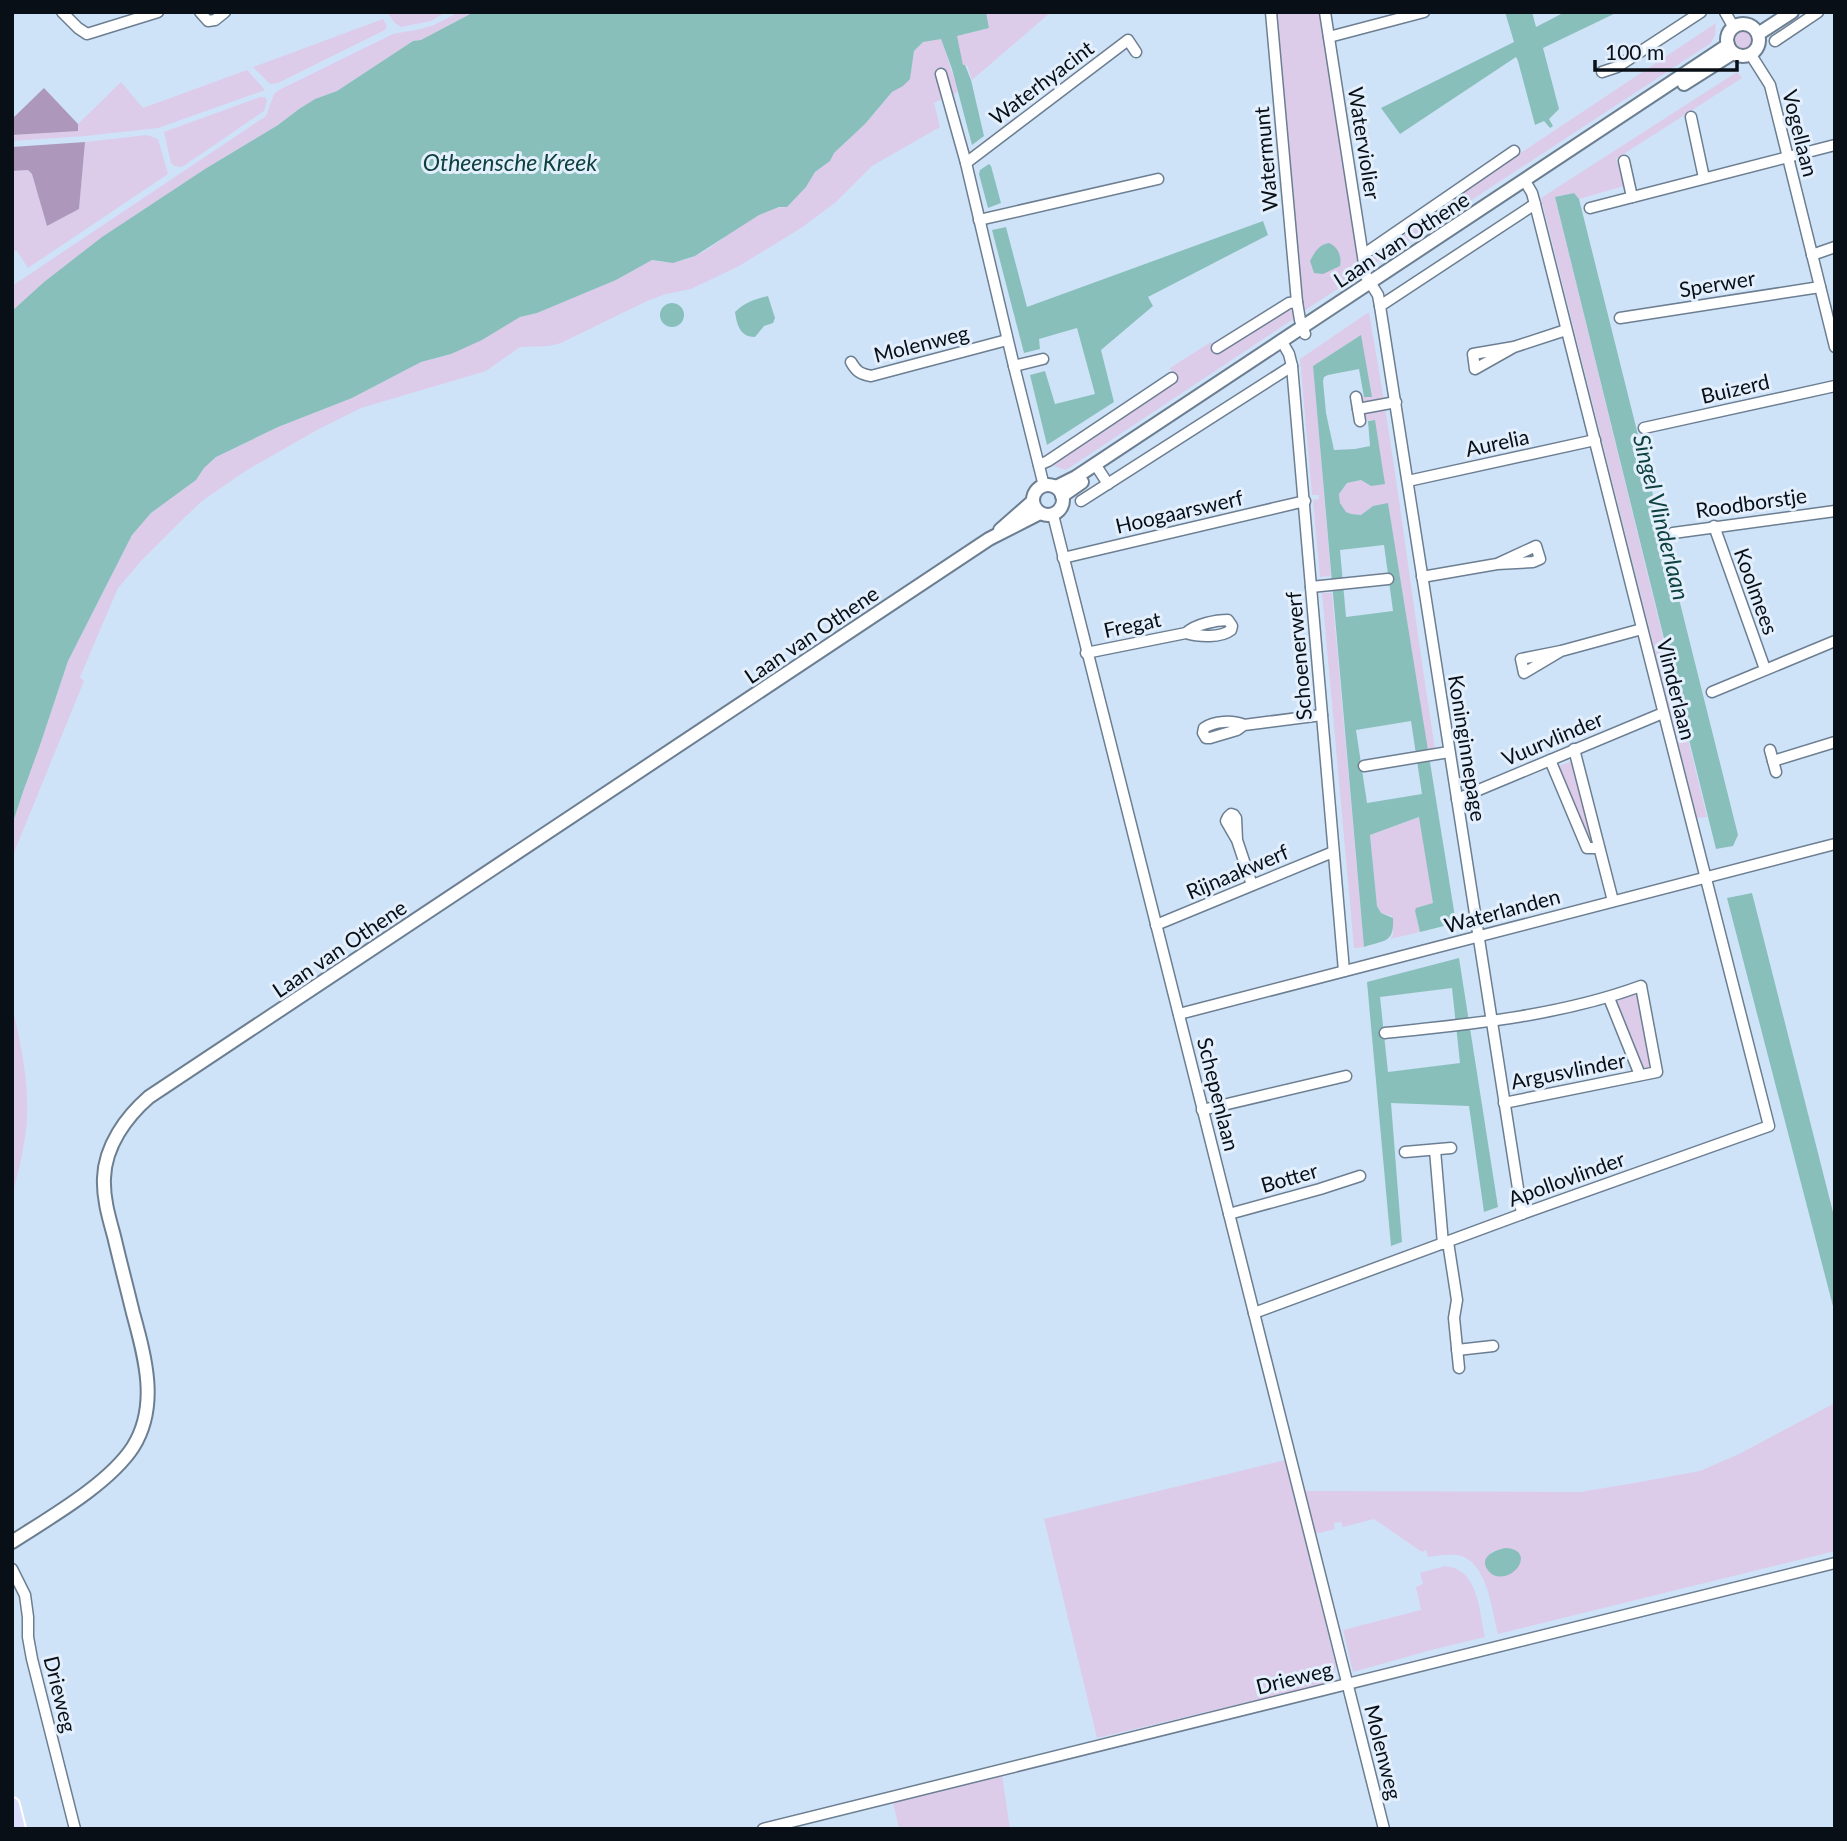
<svg xmlns="http://www.w3.org/2000/svg" width="1847" height="1841" font-family="Lato,sans-serif">
	<style>
		.green { fill: #ddcbea; fill-rule: evenodd }
		.forest { fill: #ad98bc }
		.water { fill: #89bfbb; fill-rule: evenodd }
		.lines { fill: none; stroke-linecap: round; stroke-linejoin: round }
		.minor-casing { stroke: #6c7e91; stroke-width: 13 }
		.tertiary-casing { stroke: #6c7e91; stroke-width: 16 }
		.primary-casing { stroke: #fff; stroke-width: 18 }
		.minor { stroke: #fff; stroke-width: 10 }
		.tertiary { stroke: #fff; stroke-width: 12 }
		.primary { stroke: #dbddff; stroke-width: 14 }
		.labels { text-anchor: middle; dominant-baseline: central; stroke-width: 6; stroke-linejoin: round; paint-order: stroke }
		.street-label { font-size: 21px; fill: #080f16; stroke: #e3effc }
		.water-label { font-size: 23px; font-style: italic; fill: #0e413e; stroke: #e3effc }
	</style>
	<rect width="100%" height="100%" fill="#cfe3f8"/>
	<!-- green -->
	<g class="green">
		<path d="M387 12H446L431 21 401 27 395 23Z"/>
		<path d="M459 12H474L421 40 413 41 337 91 315 99 299 109 278 125 205 169 102 237 44 282 12 311V286L266 116 274 94 279 90 393 34 421 29 434 25Z"/>
		<path d="M986 12H1051L972 80 967 65 963 66 956 36 989 28Z"/>
		<path d="M1276 12H1320L1360 274 1304 311 1302 307Z"/>
		<path d="M383 19 387 26 385 30 278 83 270 84 253 67Z"/>
		<path d="M1716 23 1715 35 1711 43 1371 266 1367 255Z"/>
		<circle cx="1744" cy="40" r="12"/>
		<path d="M941 38 958 91 950 98H944L934 103 940 127 872 166 836 202 801 228 739 266 691 289 666 294 647 301 561 343 549 346 520 347 486 371 361 408 317 430 247 470 202 501 182 520 142 560 118 588 80 677 84 681 15 850 12 863V825L68 661 132 535 151 513 196 480 204 468 216 457 278 427 352 398 421 362 451 354 520 317 537 313 616 280 652 260C709 275 739 206 787 207L806 187 815 172 830 161 834 153 865 124 892 92 910 79 914 51 923 42Z"/>
		<path d="M247 70 265 90 158 128 85 136 12 141V135L77 130 78 124 121 82 143 108Z"/>
		<path d="M1737 72 1742 78 1616 159 1624 186 1579 199 1574 193 1555 197 1707 817 1697 818 1541 198Z"/>
		<path d="M260 97H265L267 101 264 111 182 167 174 166 171 163 164 132Z"/>
		<path d="M147 135 158 139 168 174 28 268 17 251H12V171L28 170 32 174 47 226 79 209 85 142Z"/>
		<path d="M1288 308 1293 312 1295 318 1066 470 1054 466 1051 463 1177 380 1170 368 1211 342 1217 352Z"/>
		<path d="M1369 312 1384 401 1362 404 1359 396 1364 397 1361 335 1313 366 1331 576 1320 577 1313 500 1319 499V495H1312L1300 359Z"/>
		<path d="M1385 407C1403 521 1417 635 1435 749H1433V751L1428 752 1388 504 1373 506 1361 515 1351 514 1346 512 1340 503 1339 494 1347 483 1361 480 1371 486 1375 420H1363L1364 413Z"/>
		<path d="M1322 593H1332L1364 947 1354 948Z"/>
		<path d="M1573 761 1593 843 1592 845H1590L1556 767Z"/>
		<path d="M1420 817 1433 903 1417 908 1415 911 1420 932 1390 939 1393 935 1392 916 1381 913 1377 906 1370 835Z"/>
		<path d="M1632 993 1638 997 1653 1068 1645 1071 1617 1005 1619 998Z"/>
		<path d="M12 1007C21 1041 28 1079 27 1114 27 1135 19 1174 12 1194Z"/>
		<path d="M1835 1403V1551L1498 1634C1492 1610 1487 1558 1456 1555 1447 1554 1437 1556 1428 1557L1426 1550 1422 1552 1374 1519 1343 1527 1341 1522 1334 1523 1335 1529 1315 1534 1311 1529 1302 1491 1580 1492 1629 1484 1700 1471 1739 1454ZM1505 1548 1520 1563C1515 1572 1505 1577 1494 1575L1490 1554 1494 1551Z"/>
		<path d="M1285 1460 1336 1667 1329 1683 1097 1738 1044 1519Z"/>
		<path d="M1445 1566C1479 1569 1479 1611 1485 1637L1431 1650 1353 1672 1343 1630 1421 1610 1416 1587 1423 1584 1420 1573Z"/>
		<path d="M1002 1775 1010 1829H899L893 1802Z"/>
	</g>
	<!-- forest -->
	<g class="forest">
		<path d="M44 88 78 124V131L12 135V119Z"/>
		<path d="M85 142 79 209 47 226 32 174 28 170 12 171V147Z"/>
	</g>
	<!-- water -->
	<g class="water">
		<path d="M474 12H986L989 28 957 36 963 65H965L971 80 984 136 972 145 952 69 941 39 923 42 914 51 910 79 903 86 892 92 865 124 834 153 830 161 815 172 806 187 787 207H779L759 215 695 256 673 263 652 260 616 280 537 313 520 317 482 340 451 354 421 362 352 398 278 427 216 457 204 468 196 480 151 513 132 535 68 661 40 745 23 792 12 825V834V311L44 282 102 237 205 169 278 125 299 109 315 99 337 91 413 41 421 40Z"/>
		<path d="M1505 12H1532L1536 27 1565 12H1618L1543 48 1559 109 1549 119 1553 126 1550 128 1544 121 1535 125 1518 61 1516 57 1400 134 1381 108 1514 42Z"/>
		<path d="M989 164 991 166 1001 203 988 208 979 174 980 170Z"/>
		<path d="M1574 193 1579 199 1738 835 1733 846 1716 849 1555 197Z"/>
		<path d="M1263 221 1268 235 1148 297 1153 306 1101 350 1114 402 1047 445 1030 375 1045 371 1055 404 1095 394 1077 328 1039 339 1040 349 1024 353 992 230 1006 227 1027 307Z"/>
		<path d="M1329 243C1338 247 1342 256 1340 266L1323 274 1314 273 1310 261C1315 252 1318 245 1329 243Z"/>
		<path d="M768 296 775 318 773 323 764 326 755 337C740 337 737 325 735 312 745 302 756 299 768 296Z"/>
		<circle cx="672" cy="315" r="12"/>
		<path d="M1361 335 1372 397H1364L1359 369 1328 375 1324 377 1323 381 1326 413 1334 450 1355 449 1370 446 1368 421 1375 420 1385 484 1371 486 1361 480 1347 483 1339 494 1340 503 1346 512 1351 514 1361 515 1373 506 1388 503 1456 923 1420 932 1415 911 1416 908 1433 903 1419 817 1370 835 1377 906 1381 913 1393 918C1394 943 1386 940 1364 947L1313 366ZM1384 545 1393 611 1346 617 1340 550ZM1411 721 1422 794 1367 803 1356 730Z"/>
		<path d="M1752 893 1835 1220V1314L1727 898Z"/>
		<path d="M1459 958 1498 1207 1484 1212 1469 1106 1391 1103 1402 1242 1391 1246 1367 982ZM1452 988 1460 1063 1388 1072 1380 997Z"/>
		<path d="M1505 1548C1535 1549 1517 1581 1496 1576 1492 1575 1489 1572 1487 1569 1479 1556 1496 1550 1505 1548Z"/>
	</g>
	<g class="lines">
		<defs>
			<g id="minor">
				<path d="M62 12 78 28 87 34 158 12"/>
				<path d="M200 12 208 21 215 20 225 12"/>
				<path d="M1271 12 1297 302 1300 320 1305 334"/>
				<path d="M1325 12 1366 276 1378 295 1380 306 1522 1214"/>
				<path d="M1725 12 1734 28"/>
				<path d="M1329 37 1424 12"/>
				<path d="M1775 41 1818 12"/>
				<path d="M1751 55 1770 85 1835 347"/>
				<path d="M1602 72 1617 67 1701 12"/>
				<path d="M941 74 966 163 1014 366 1044 486"/>
				<path d="M1691 117 1704 178"/>
				<path d="M1624 161 1632 197"/>
				<path d="M966 163 1128 40 1136 52"/>
				<path d="M1590 208 1835 145"/>
				<path d="M979 220 1158 179"/>
				<path d="M1364 254 1514 151"/>
				<path d="M1812 255 1835 247"/>
				<path d="M1380 306 1535 204"/>
				<path d="M1620 318 1820 287"/>
				<path d="M1281 340 1289 354 1292 366 1344 971"/>
				<path d="M1514 347 1475 369 1473 354 1514 347 1566 330"/>
				<path d="M1217 348 1289 303 1297 302"/>
				<path d="M851 362C856 371 860 374 871 376L1007 340"/>
				<path d="M1014 366 1043 359"/>
				<path d="M1356 397 1360 421"/>
				<path d="M1358 409 1396 402"/>
				<path d="M1644 428 1835 386"/>
				<path d="M1095 464 1108 484"/>
				<path d="M1039 465 1048 461 1172 378"/>
				<path d="M1408 481 1595 440"/>
				<path d="M1081 501 1292 366"/>
				<path d="M1053 515 1384 1829"/>
				<path d="M1714 526 1765 669"/>
				<path d="M1673 533 1835 511"/>
				<path d="M1063 558 1305 501"/>
				<path d="M1422 577 1497 564 1533 562 1540 559 1536 546 1497 564"/>
				<path d="M1311 587 1388 579"/>
				<path d="M1561 651 1524 673 1521 659 1561 651 1642 629"/>
				<path d="M1086 653 1186 633C1196 624 1216 620 1228 620L1232 626 1231 630C1221 638 1199 637 1186 633"/>
				<path d="M1712 692 1835 641"/>
				<path d="M1244 725 1237 730 1210 738H1206L1203 733 1204 728C1214 721 1233 720 1244 725L1322 715"/>
				<path d="M1574 749 1613 901"/>
				<path d="M1770 750 1776 772"/>
				<path d="M1550 760 1587 848H1599"/>
				<path d="M1773 761 1835 742"/>
				<path d="M1364 766 1449 752"/>
				<path d="M1457 799 1663 713"/>
				<path d="M1237 840 1226 821 1228 817 1231 814 1234 815 1236 818 1237 840 1252 885"/>
				<path d="M1156 925 1333 852"/>
				<path d="M1609 998 1640 1075"/>
				<path d="M1179 1014 1835 844"/>
				<path d="M1385 1033C1471 1024 1559 1016 1641 986L1657 1072 1504 1103"/>
				<path d="M1202 1110 1346 1076"/>
				<path d="M1435 1150 1443 1244"/>
				<path d="M1405 1152 1451 1148"/>
				<path d="M1229 1214 1320 1189 1360 1176"/>
				<path d="M1448 1242 1457 1300 1454 1318 1459 1368"/>
				<path d="M1254 1313 1522 1214 1769 1126C1692 818 1611 512 1535 204L1532 193 1525 181"/>
				<path d="M1457 1350 1493 1346"/>
				<path d="M12 1569 25 1595 28 1617V1637L32 1659 75 1829"/>
				<path d="M763 1829 1835 1563"/>
			</g>
			<g id="tertiary">
				<circle cx="1743" cy="40" r="16"/>
				<path d="M1758 34 1792 12"/>
				<path d="M1684 84 1733 53"/>
				<circle cx="1048" cy="500" r="15"/>
				<path d="M1056 487 1076 477 1728 45"/>
				<path d="M1062 496 1082 482"/>
				<path d="M1000 530 1033 501"/>
				<path d="M12 1542C49 1518 109 1484 133 1447 159 1406 145 1357 133 1313 127 1288 120 1262 114 1236 109 1218 103 1198 104 1178 105 1146 126 1117 149 1097L989 539 1040 513"/>
			</g>
			<path id="primary" d="M12 1805 18 1829"/>
		</defs>
		<!-- minor casing -->
		<use href="#minor" class="minor-casing"/>
		<!-- tertiary casing -->
		<use href="#tertiary" class="tertiary-casing"/>
		<!-- primary casing -->
		<use href="#primary" class="primary-casing"/>
		<!-- minor -->
		<use href="#minor" class="minor"/>
		<!-- tertiary -->
		<use href="#tertiary" class="tertiary"/>
		<!-- primary -->
		<use href="#primary" class="primary"/>
	</g>
	<g class="labels">
		<!-- street labels -->
		<g class="street-label">
			<text transform="translate(1041 82) rotate(-37)">Waterhyacint</text>
			<text transform="translate(1801 133) rotate(76)">Vogellaan</text>
			<text transform="translate(1365 143) rotate(81)">Waterviolier</text>
			<text transform="translate(1265 159) rotate(-95)">Watermunt</text>
			<text transform="translate(1401 239) rotate(-33)">Laan van Othene</text>
			<text transform="translate(1717 283) rotate(-9)">Sperwer</text>
			<text transform="translate(921 343) rotate(-14)">Molenweg</text>
			<text transform="translate(1735 388) rotate(-13)">Buizerd</text>
			<text transform="translate(1497 442) rotate(-12)">Aurelia</text>
			<text transform="translate(1751 502) rotate(-8)">Roodborstje</text>
			<text transform="translate(1179 511) rotate(-13)">Hoogaarswerf</text>
			<text transform="translate(1757 591) rotate(70)">Koolmees</text>
			<text transform="translate(1132 624) rotate(-12)">Fregat</text>
			<text transform="translate(811 634) rotate(-34)">Laan van Othene</text>
			<text transform="translate(1298 656) rotate(-95)">Schoenerwerf</text>
			<text transform="translate(1677 689) rotate(76)">Vlinderlaan</text>
			<text transform="translate(1552 738) rotate(-23)">Vuurvlinder</text>
			<text transform="translate(1468 748) rotate(81)">Koninginnepage</text>
			<text transform="translate(1237 871) rotate(-23)">Rijnaakwerf</text>
			<text transform="translate(1502 910) rotate(-15)">Waterlanden</text>
			<text transform="translate(339 948) rotate(-34)">Laan van Othene</text>
			<text transform="translate(1568 1070) rotate(-11)">Argusvlinder</text>
			<text transform="translate(1219 1094) rotate(76)">Schepenlaan</text>
			<text transform="translate(1289 1177) rotate(-16)">Botter</text>
			<text transform="translate(1566 1178) rotate(-20)">Apollovlinder</text>
			<text transform="translate(1294 1677) rotate(-14)">Drieweg</text>
			<text transform="translate(61 1694) rotate(76)">Drieweg</text>
			<text transform="translate(1384 1752) rotate(76)">Molenweg</text>
		</g>
		<!-- water labels -->
		<g class="water-label">
			<text x="510" y="162">Otheensche Kreek</text>
			<text transform="translate(1662 517) rotate(76)">Singel Vlinderlaan</text>
		</g>
	</g>
	<!-- border -->
	<rect width="1847" height="1841" fill="none" stroke="#080f16" stroke-width="28"/>
	<!-- scale -->
	<path d="M1595 60v10h142v-10" fill="none" stroke="#080f16" stroke-width="3.5"/>
	<text x="1605" y="60" font-size="21" fill="#080f16" stroke="#e3effc" stroke-width="5" paint-order="stroke">100 m</text>
</svg>
